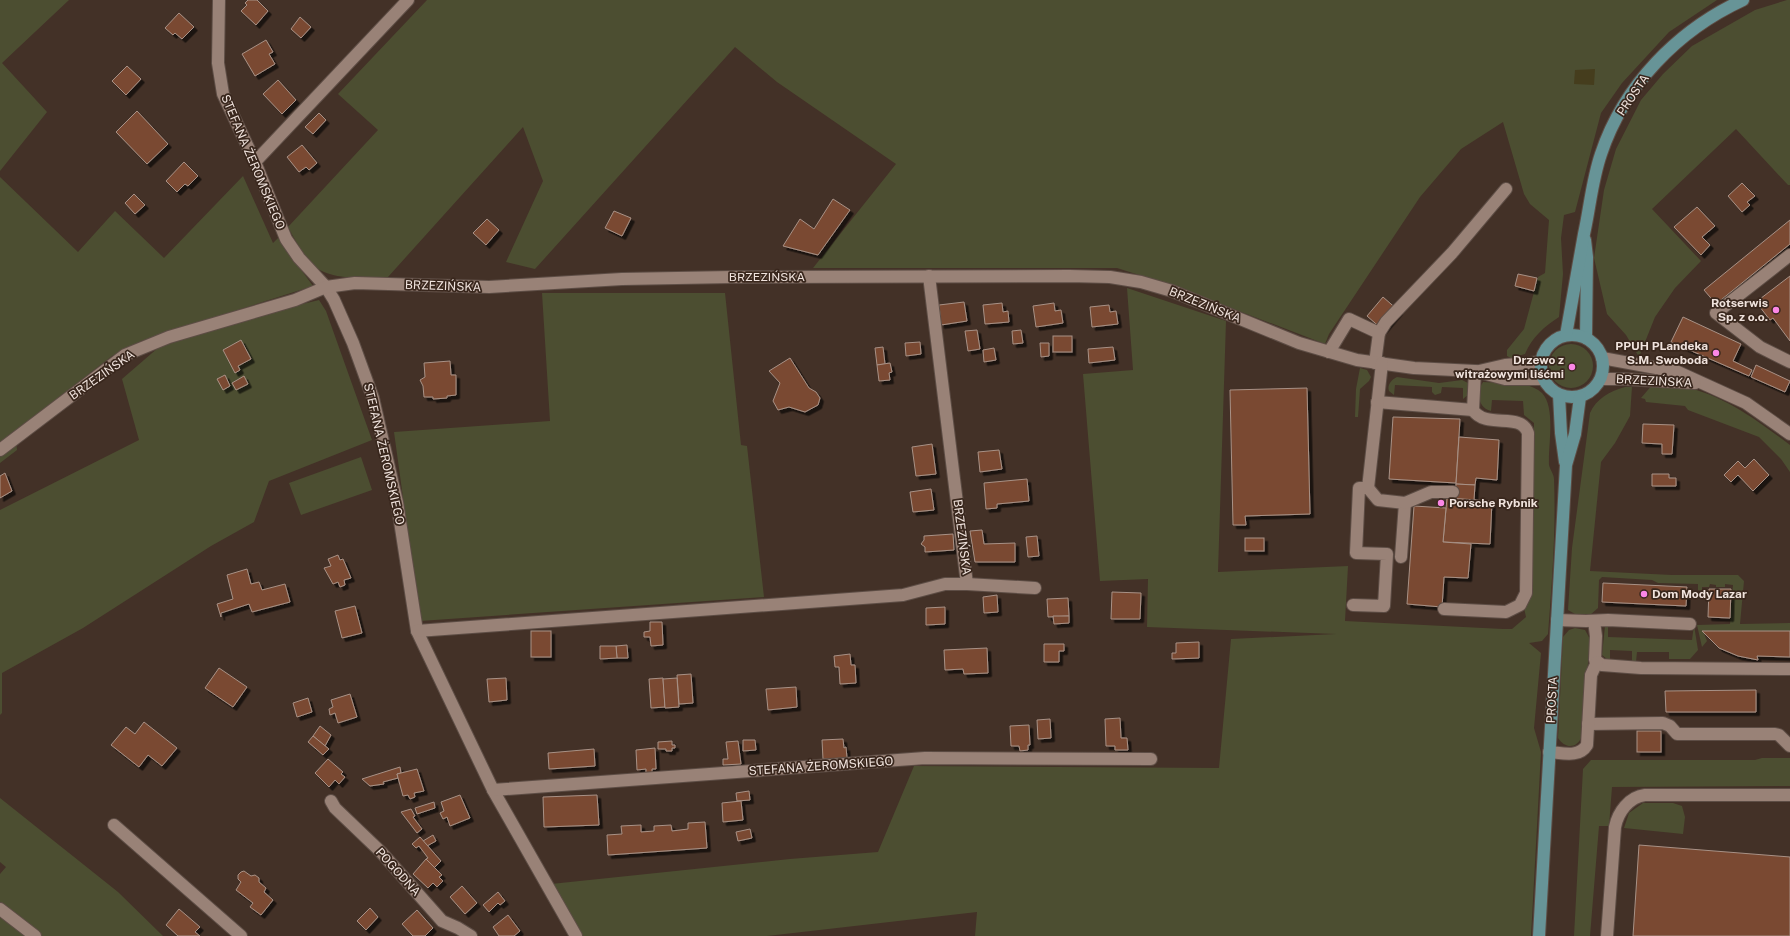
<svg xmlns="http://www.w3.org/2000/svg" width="1790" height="936" font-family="'Public Sans',sans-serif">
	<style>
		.green { fill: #4c4e31 }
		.sand { fill: #453d1d }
		.building { fill: #7a4a31; stroke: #a89186; filter: url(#shadow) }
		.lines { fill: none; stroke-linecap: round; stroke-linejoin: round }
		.minor-casing { stroke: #5d4d45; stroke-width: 14 }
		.major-casing { stroke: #5d4d45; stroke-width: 14 }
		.minor { stroke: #998277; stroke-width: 12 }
		.major { stroke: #679497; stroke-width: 12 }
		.poi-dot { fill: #fb87e6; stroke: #39271d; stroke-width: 1.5 }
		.labels { text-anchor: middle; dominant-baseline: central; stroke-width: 3.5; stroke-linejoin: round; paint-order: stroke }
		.street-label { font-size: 12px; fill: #f0e3dd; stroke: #39271d }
		.poi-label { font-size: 12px; font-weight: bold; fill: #f0e3dd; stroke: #39271d; text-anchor: end }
	</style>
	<defs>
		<filter id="shadow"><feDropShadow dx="3.5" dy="3.5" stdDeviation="0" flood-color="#0009"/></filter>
	</defs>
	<rect width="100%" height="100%" fill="#433127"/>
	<!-- green -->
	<g class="green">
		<path d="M0 0H69L2 63 47 112 0 171Z"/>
		<path d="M427 0H1717L1669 32 1622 83 1601 113 1575 212 1564 215 1561 238 1563 274 1559 317C1544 327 1532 337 1525 354L1511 358 1507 356V350L1524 329 1538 277 1545 273 1549 220 1530 204 1524 194 1503 122 1461 149 1420 197 1329 334 1325 344 1174 286 1117 268H813L896 164 777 82 735 47 535 269 506 262 543 181 523 127 388 277C362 277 326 283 307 259 300 249 294 238 288 227L378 130 338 94Z"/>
		<path d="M1787 0H1790V185H1788L1736 129 1652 209 1701 261 1675 288 1655 317 1639 357 1626 335 1607 314 1594 258 1604 190 1616 149 1641 100 1663 74 1692 46 1755 10Z"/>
		<path d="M243 176 273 243 278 238 313 286 141 341 112 356 15 431 17 450 0 463V177L78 252 115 211 164 258Z"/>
		<path d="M1127 288 1226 321 1218 572 1348 566 1345 621 1503 629H1512L1526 617 1524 608 1533 472 1534 423 1524 415 1523 401 1492 400 1491 411C1478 408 1476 392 1483 382 1501 383 1528 380 1542 393 1556 408 1548 445 1549 465 1550 470 1554 474 1554 479 1556 531 1552 583 1548 634L1542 641 1529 643 1541 653 1534 728 1541 752 1531 936H975L977 912 767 936H578L551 884 790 859 878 852 914 766 1219 768 1231 639 1336 634 1147 627 1148 579 1100 581 1083 374 1133 370Z"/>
		<path d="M542 293H725L741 445 747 446 764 597 420 621 394 432 550 421Z"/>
		<path d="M319 300 326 311 372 440 269 481 254 522 211 546 83 628 2 673V713L0 715V510L139 440 122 379 159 347 282 309Z"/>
		<circle cx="1571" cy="366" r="22"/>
		<path d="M1360 368 1367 370 1371 377 1369 381 1360 389 1358 417H1355L1356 389Z"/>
		<path d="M1397 377 1439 383 1462 380 1468 383 1469 394 1463 399V388L1442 387 1441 393 1435 395 1432 392V387L1395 385 1394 395 1389 391C1387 385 1391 380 1397 377Z"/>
		<path d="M1653 384C1663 385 1674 385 1684 387 1724 395 1758 421 1790 445V472L1781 459 1759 437 1688 410 1685 406 1646 402 1645 399 1641 398Z"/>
		<path d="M1625 387H1632L1630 416 1615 443 1601 462 1590 571 1672 575H1738L1744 581 1740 624 1790 623V631H1703L1707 641 1702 647 1697 625 1730 624 1733 585 1725 584V587H1716V585L1710 584 1709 587H1702V591L1698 590V584L1658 583 1652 580 1602 577 1599 580 1598 608 1590 615 1575 614 1568 610 1572 548 1590 413C1596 399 1610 391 1625 387Z"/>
		<path d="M361 457 372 490 301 515 289 483Z"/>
		<path d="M1694 625 1698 650 1690 659H1669V652H1637L1636 662 1632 661V651L1610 650V660H1608L1602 655 1605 626 1608 627V637L1692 640Z"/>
		<path d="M1575 628 1585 630 1590 639 1582 736C1577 749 1565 749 1558 738L1563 637 1569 630Z"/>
		<path d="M1762 758H1790V786L1612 787 1609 826H1599L1590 936H1574L1583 769 1591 760H1755Z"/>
		<path d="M0 798 118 892 163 936H0V874L6 867 0 862Z"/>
		<path d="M1643 803H1673L1682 806 1685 817 1683 834 1624 828 1629 813Z"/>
	</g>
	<!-- sand -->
	<path class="sand" d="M1595 69 1594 85 1574 84 1575 70Z"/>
	<!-- building -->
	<g class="building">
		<path d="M248 0H257L268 11 256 25 241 11 247 5 245 3Z"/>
		<path d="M179 13 194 27 182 39 175 33 173 35 165 28Z"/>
		<path d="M300 17 311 27 301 38 291 29Z"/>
		<path d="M266 40 273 52 269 54 275 64 255 76 242 54Z"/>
		<path d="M127 66 141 79 126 95 112 81Z"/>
		<path d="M278 80 296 100 282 114 263 94Z"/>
		<path d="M137 111 168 144 147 164 116 132Z"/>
		<path d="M319 113 326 120 313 134 305 127Z"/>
		<path d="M302 145 317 163 309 170 306 167 299 172 287 157Z"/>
		<path d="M184 162 198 176 188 186 185 184 177 192 166 181Z"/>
		<path d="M1742 183 1755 196 1747 202 1750 205 1742 212 1728 196Z"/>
		<path d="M134 194 145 205 135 214 125 203Z"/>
		<path d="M833 199 850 210 818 255 783 246 800 219 814 229Z"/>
		<path d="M1697 207 1715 226 1702 237 1710 245 1701 255 1674 227Z"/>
		<path d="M614 211 631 218 622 236 605 228Z"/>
		<path d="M487 219 499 230 486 245 473 233Z"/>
		<path d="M1790 220V244L1716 304 1704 290Z"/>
		<path d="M1518 274 1537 278 1534 291 1515 286Z"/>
		<path d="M1790 276V341L1773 318 1770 320 1756 302Z"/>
		<path d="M1383 297 1399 311 1383 330 1367 316Z"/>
		<path d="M964 302 967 321 941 325 939 305Z"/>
		<path d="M1002 303 1003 312 1008 311 1009 322 985 324 983 305Z"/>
		<path d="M1054 303 1055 311 1061 310 1063 323 1036 327 1033 306Z"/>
		<path d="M1109 305 1110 312 1116 311 1118 324 1092 327 1090 307Z"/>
		<path d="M1683 317 1741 344 1733 361 1752 370 1749 376 1671 342Z"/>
		<path d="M977 330 980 349 968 351 965 331Z"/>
		<path d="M1021 330 1023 343 1013 344 1012 331Z"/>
		<rect x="1053" y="336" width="19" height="16"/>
		<path d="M241 340 251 359 238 366 240 370 235 373 223 350Z"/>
		<path d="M920 342 921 354 906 356 905 343Z"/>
		<path d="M1040 343H1049V356L1041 357Z"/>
		<path d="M883 347 885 364 877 365 875 348Z"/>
		<path d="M1113 347 1115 360 1089 363 1088 349Z"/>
		<path d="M994 348 996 360 984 362 983 350Z"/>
		<path d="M790 358 809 388 816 392 820 398 818 405 805 412 789 407 778 410 773 401 780 383 769 371Z"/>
		<path d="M450 361 451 375H456V395L447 396V398L433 399V397H424L423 386 420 380 425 377 424 363Z"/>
		<path d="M890 363 892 372 889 373 890 380 879 381 877 365Z"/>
		<path d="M1756 365 1790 381 1785 392 1751 377Z"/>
		<path d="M225 375 230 386 223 390 217 379Z"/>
		<path d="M244 376 248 384 236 390 232 383Z"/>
		<path d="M1307 388 1310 514 1245 516 1246 525H1233L1230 390Z"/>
		<path d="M1393 417 1460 419 1456 483 1389 479Z"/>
		<path d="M1643 424 1674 425 1672 454H1662V444L1642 443Z"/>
		<path d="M1459 437 1499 440 1497 480 1476 478 1475 485 1456 484Z"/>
		<path d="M932 444 936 474 916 476 912 447Z"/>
		<path d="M999 450 1002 469 980 472 978 452Z"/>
		<path d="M1754 459 1769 475 1753 491 1738 475 1731 482 1724 475 1738 461 1745 468Z"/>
		<path d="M5 473 12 491 0 498V476Z"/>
		<path d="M1652 474H1669V478H1676V486H1652Z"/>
		<path d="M1027 479 1029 501 997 504V508L986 509 984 483Z"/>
		<path d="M1456 484 1475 485 1474 500 1455 499Z"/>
		<path d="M931 489 934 510 913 512 910 492Z"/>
		<path d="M1447 498 1492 501 1490 544 1443 542Z"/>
		<path d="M1414 506 1446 508 1443 542 1471 544 1468 578 1444 577 1442 607 1407 604Z"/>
		<path d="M982 530 984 544 1015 543V562H975L970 531Z"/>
		<path d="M953 534 954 550 925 552V547L921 544 924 540V536Z"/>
		<path d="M1037 536 1039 556 1028 557 1026 537Z"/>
		<rect x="1245" y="538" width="19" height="13"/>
		<path d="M338 555 340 560 343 559 351 578 344 580 345 585 340 587 338 582 333 584 324 568 331 566 328 559Z"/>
		<path d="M247 569 251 584 259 582 262 590 285 584 290 602 252 612 249 604 221 613V617L217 604 233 599 227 575Z"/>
		<path d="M1603 583 1687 587 1686 606 1602 602Z"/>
		<path d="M1709 589H1731L1730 618 1708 617Z"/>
		<path d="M1112 592 1141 593 1140 619H1111Z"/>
		<path d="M997 595 998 612 984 613 983 597Z"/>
		<path d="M1068 598 1069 616 1048 617 1047 599Z"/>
		<path d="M355 606 362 633 342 638 335 611Z"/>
		<path d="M945 607V624L926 625V608Z"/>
		<path d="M1053 616H1069V623L1054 624Z"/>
		<path d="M650 622H662L663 645 651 646 650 637H644V632L650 631Z"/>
		<rect x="531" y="631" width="20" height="26"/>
		<path d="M1702 631H1790V657L1757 656 1758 660 1738 656 1719 648Z"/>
		<path d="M1199 642V658L1172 659V653H1176V643Z"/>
		<path d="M1044 644H1064V651H1059V662H1044Z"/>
		<path d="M627 645 628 658H617L616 646Z"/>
		<path d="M600 646H616L617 658 600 659Z"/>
		<path d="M987 648 988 673 964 674 963 669 945 670 944 650Z"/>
		<path d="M850 654 851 665H855L856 683 840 684 839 667H835L834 656Z"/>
		<path d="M219 668 247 687 233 707 205 688Z"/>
		<path d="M691 674 693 703 679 704 677 675Z"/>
		<path d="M506 678 507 700 489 702 487 679Z"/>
		<path d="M663 678 665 707 651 708 649 679Z"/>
		<path d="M677 678 679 707 665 708 663 679Z"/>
		<path d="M796 687 797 707 768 710 766 689Z"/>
		<path d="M1756 690V712H1666L1665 691Z"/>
		<path d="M350 694 357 717 338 723 335 713 330 715 329 709 333 707 331 700Z"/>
		<path d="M308 698 312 712 297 717 293 703Z"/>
		<path d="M1120 718 1121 738H1127L1128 750H1115V746H1106L1105 719Z"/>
		<path d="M1050 719 1051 738 1038 739 1037 720Z"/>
		<path d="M144 722 177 748 162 766 148 755 139 767 111 745 126 727 135 734Z"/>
		<path d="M1029 725 1030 745H1028V750L1020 751 1019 746H1011L1010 726Z"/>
		<path d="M320 726 331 735 325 746 313 736Z"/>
		<rect x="1637" y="731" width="24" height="21"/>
		<path d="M313 736 329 749 323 755 308 742Z"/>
		<path d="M843 739 844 748 846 747 847 758 823 759 822 740Z"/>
		<path d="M743 740H755L756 750 743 751Z"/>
		<path d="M672 741V745H675V748H672V751H666V749H658V742Z"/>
		<path d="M738 741 741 764 723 765V759H728L726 742Z"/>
		<path d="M655 748 656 769H652V773H646V769L637 770 636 750Z"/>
		<path d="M594 749 595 766 549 769 548 753Z"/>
		<path d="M328 759 343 772 341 774 345 777 339 784 335 780 329 787 315 773Z"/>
		<path d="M400 767 401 773 397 774 398 778 383 782 384 784 370 786 362 779Z"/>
		<path d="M417 769 424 791 414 793 415 797 410 799 408 795 403 796 397 774Z"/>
		<path d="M749 791 750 800 737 801 736 793Z"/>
		<path d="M460 795 470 818 450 826 447 817 443 819 440 813 444 811 441 802Z"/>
		<path d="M597 795 599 825 544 827 543 797Z"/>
		<path d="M741 801 743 820 723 822 722 803Z"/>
		<path d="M434 802 435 808 417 814 415 808Z"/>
		<path d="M411 809 415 816 413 817 422 829 417 833 401 812Z"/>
		<path d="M705 822 707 848 608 855 607 835 622 834 621 826 641 825V832L654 831V826L671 825 672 831 688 829V823Z"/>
		<path d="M750 829 752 838 738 841 736 832Z"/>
		<path d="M433 835 436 841 427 846 423 841Z"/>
		<path d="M420 837 441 861 434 868 426 859 428 858 419 846 416 848 412 844Z"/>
		<path d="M1639 845 1790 857V936H1633Z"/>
		<path d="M426 859 442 875 439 877 443 881 437 887 433 883 428 888 413 874Z"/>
		<path d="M244 871 251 876 255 875 259 878V882L266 888 264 892 273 900 261 915 250 907 253 903 236 890 241 882 238 879V875L241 872Z"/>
		<path d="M462 886 477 903 465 914 450 897Z"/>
		<path d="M498 892 505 901 500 905 498 903 489 912 483 905Z"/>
		<path d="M370 908 378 917 366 930 357 921Z"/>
		<path d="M179 909 200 927 195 932 200 936H178L166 925Z"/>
		<path d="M417 910 433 928 425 936H413L402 924Z"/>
		<path d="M508 915 520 931 514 936H499L493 927Z"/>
	</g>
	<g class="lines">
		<defs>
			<g id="minor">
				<path d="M219 0 218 63 223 94 255 162 286 239 299 258 326 287 334 300 353 343 373 398 397 502 417 631 493 790 576 936"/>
				<path d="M255 162 408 0"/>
				<path d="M1790 255 1716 313 1760 347 1790 362"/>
				<path d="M929 276 967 584"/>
				<path d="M1379 333 1386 322 1452 253 1506 189"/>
				<path d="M1329 352 1349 319 1379 333 1375 363"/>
				<path d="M1602 358 1678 372 1746 403 1790 434"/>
				<path d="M1479 371 1505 365 1541 362"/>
				<path d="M1601 379H1624L1695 383"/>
				<path d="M1377 402 1473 410"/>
				<path d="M0 450 125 355 169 337 295 300 326 287 355 283 489 287 622 279 732 277 1069 276 1110 277 1141 282 1172 291 1299 343 1357 360 1414 368 1475 371 1505 379H1543"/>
				<path d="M1368 488 1378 500 1405 503 1401 557"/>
				<path d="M1405 503 1431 492H1453"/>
				<path d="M1353 605 1384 606 1387 554 1356 553 1359 488H1368L1382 363"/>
				<path d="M1444 609 1506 612 1520 605 1526 593 1528 433C1521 411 1486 430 1473 410L1475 371"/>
				<path d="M1557 620 1586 621 1608 620 1690 624"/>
				<path d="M1594 621 1596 636 1595 660 1602 665 1641 668 1790 669"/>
				<path d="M417 631 903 595 945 584H967L1035 588"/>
				<path d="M1588 724 1663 723 1670 726 1677 734H1775L1779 735 1790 746"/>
				<path d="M1549 752C1563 753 1579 758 1587 745L1591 675 1597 662"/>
				<path d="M493 790 925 758 1151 759"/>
				<path d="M331 801 335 808 381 852 442 921 458 928 471 936"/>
				<path d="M114 825 241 936"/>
				<path d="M0 909 35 936"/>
				<path d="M1607 936 1615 827C1618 812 1629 797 1645 795H1790"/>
			</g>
			<g id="major">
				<path d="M1585 240 1587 257 1586 338"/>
				<circle cx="1572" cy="366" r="31"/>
				<path d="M1566 335C1572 301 1578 268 1584 234 1590 207 1592 180 1601 154 1624 85 1678 30 1743 0"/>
				<path d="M1559 395 1561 433 1565 462"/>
				<path d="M1539 936 1566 465 1575 434 1580 397"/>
			</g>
		</defs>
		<!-- minor casing -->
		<use href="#minor" class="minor-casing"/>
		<!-- major casing -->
		<use href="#major" class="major-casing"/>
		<!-- minor -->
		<use href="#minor" class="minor"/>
		<!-- major -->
		<use href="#major" class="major"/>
	</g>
	<!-- markers -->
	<g class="poi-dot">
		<circle cx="1776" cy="310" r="4"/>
		<circle cx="1716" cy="353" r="4"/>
		<circle cx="1572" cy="367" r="4"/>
		<circle cx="1441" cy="503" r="4"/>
		<circle cx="1644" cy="594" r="4"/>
	</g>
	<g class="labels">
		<!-- street labels -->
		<g class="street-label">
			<text transform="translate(1633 95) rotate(-56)">PROSTA</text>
			<text transform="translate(253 162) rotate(67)">STEFANA ŻEROMSKIEGO</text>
			<text x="767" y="277">BRZEZIŃSKA</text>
			<text transform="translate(443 286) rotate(2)">BRZEZIŃSKA</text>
			<text transform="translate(1205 305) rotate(22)">BRZEZIŃSKA</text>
			<text transform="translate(102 375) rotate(-35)">BRZEZIŃSKA</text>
			<text transform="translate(1654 381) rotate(3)">BRZEZIŃSKA</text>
			<text transform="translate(384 454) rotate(77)">STEFANA ŻEROMSKIEGO</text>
			<text transform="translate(962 537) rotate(83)">BRZEZIŃSKA</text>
			<text transform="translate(1552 700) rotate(-87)">PROSTA</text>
			<text transform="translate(821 766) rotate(-4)">STEFANA ŻEROMSKIEGO</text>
			<text transform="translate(398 872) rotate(48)">POGODNA</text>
		</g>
		<!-- poi labels -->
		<g class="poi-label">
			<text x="1768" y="303">Rotserwis<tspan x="1768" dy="14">Sp. z o.o.</tspan></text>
			<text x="1708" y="346">PPUH PLandeka<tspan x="1708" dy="14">S.M. Swoboda</tspan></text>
			<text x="1564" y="360">Drzewo z<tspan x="1564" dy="14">witrażowymi liśćmi</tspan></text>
			<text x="1449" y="503" text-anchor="start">Porsche Rybnik</text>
			<text x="1652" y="594" text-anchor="start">Dom Mody Lazar</text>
		</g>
	</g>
</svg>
